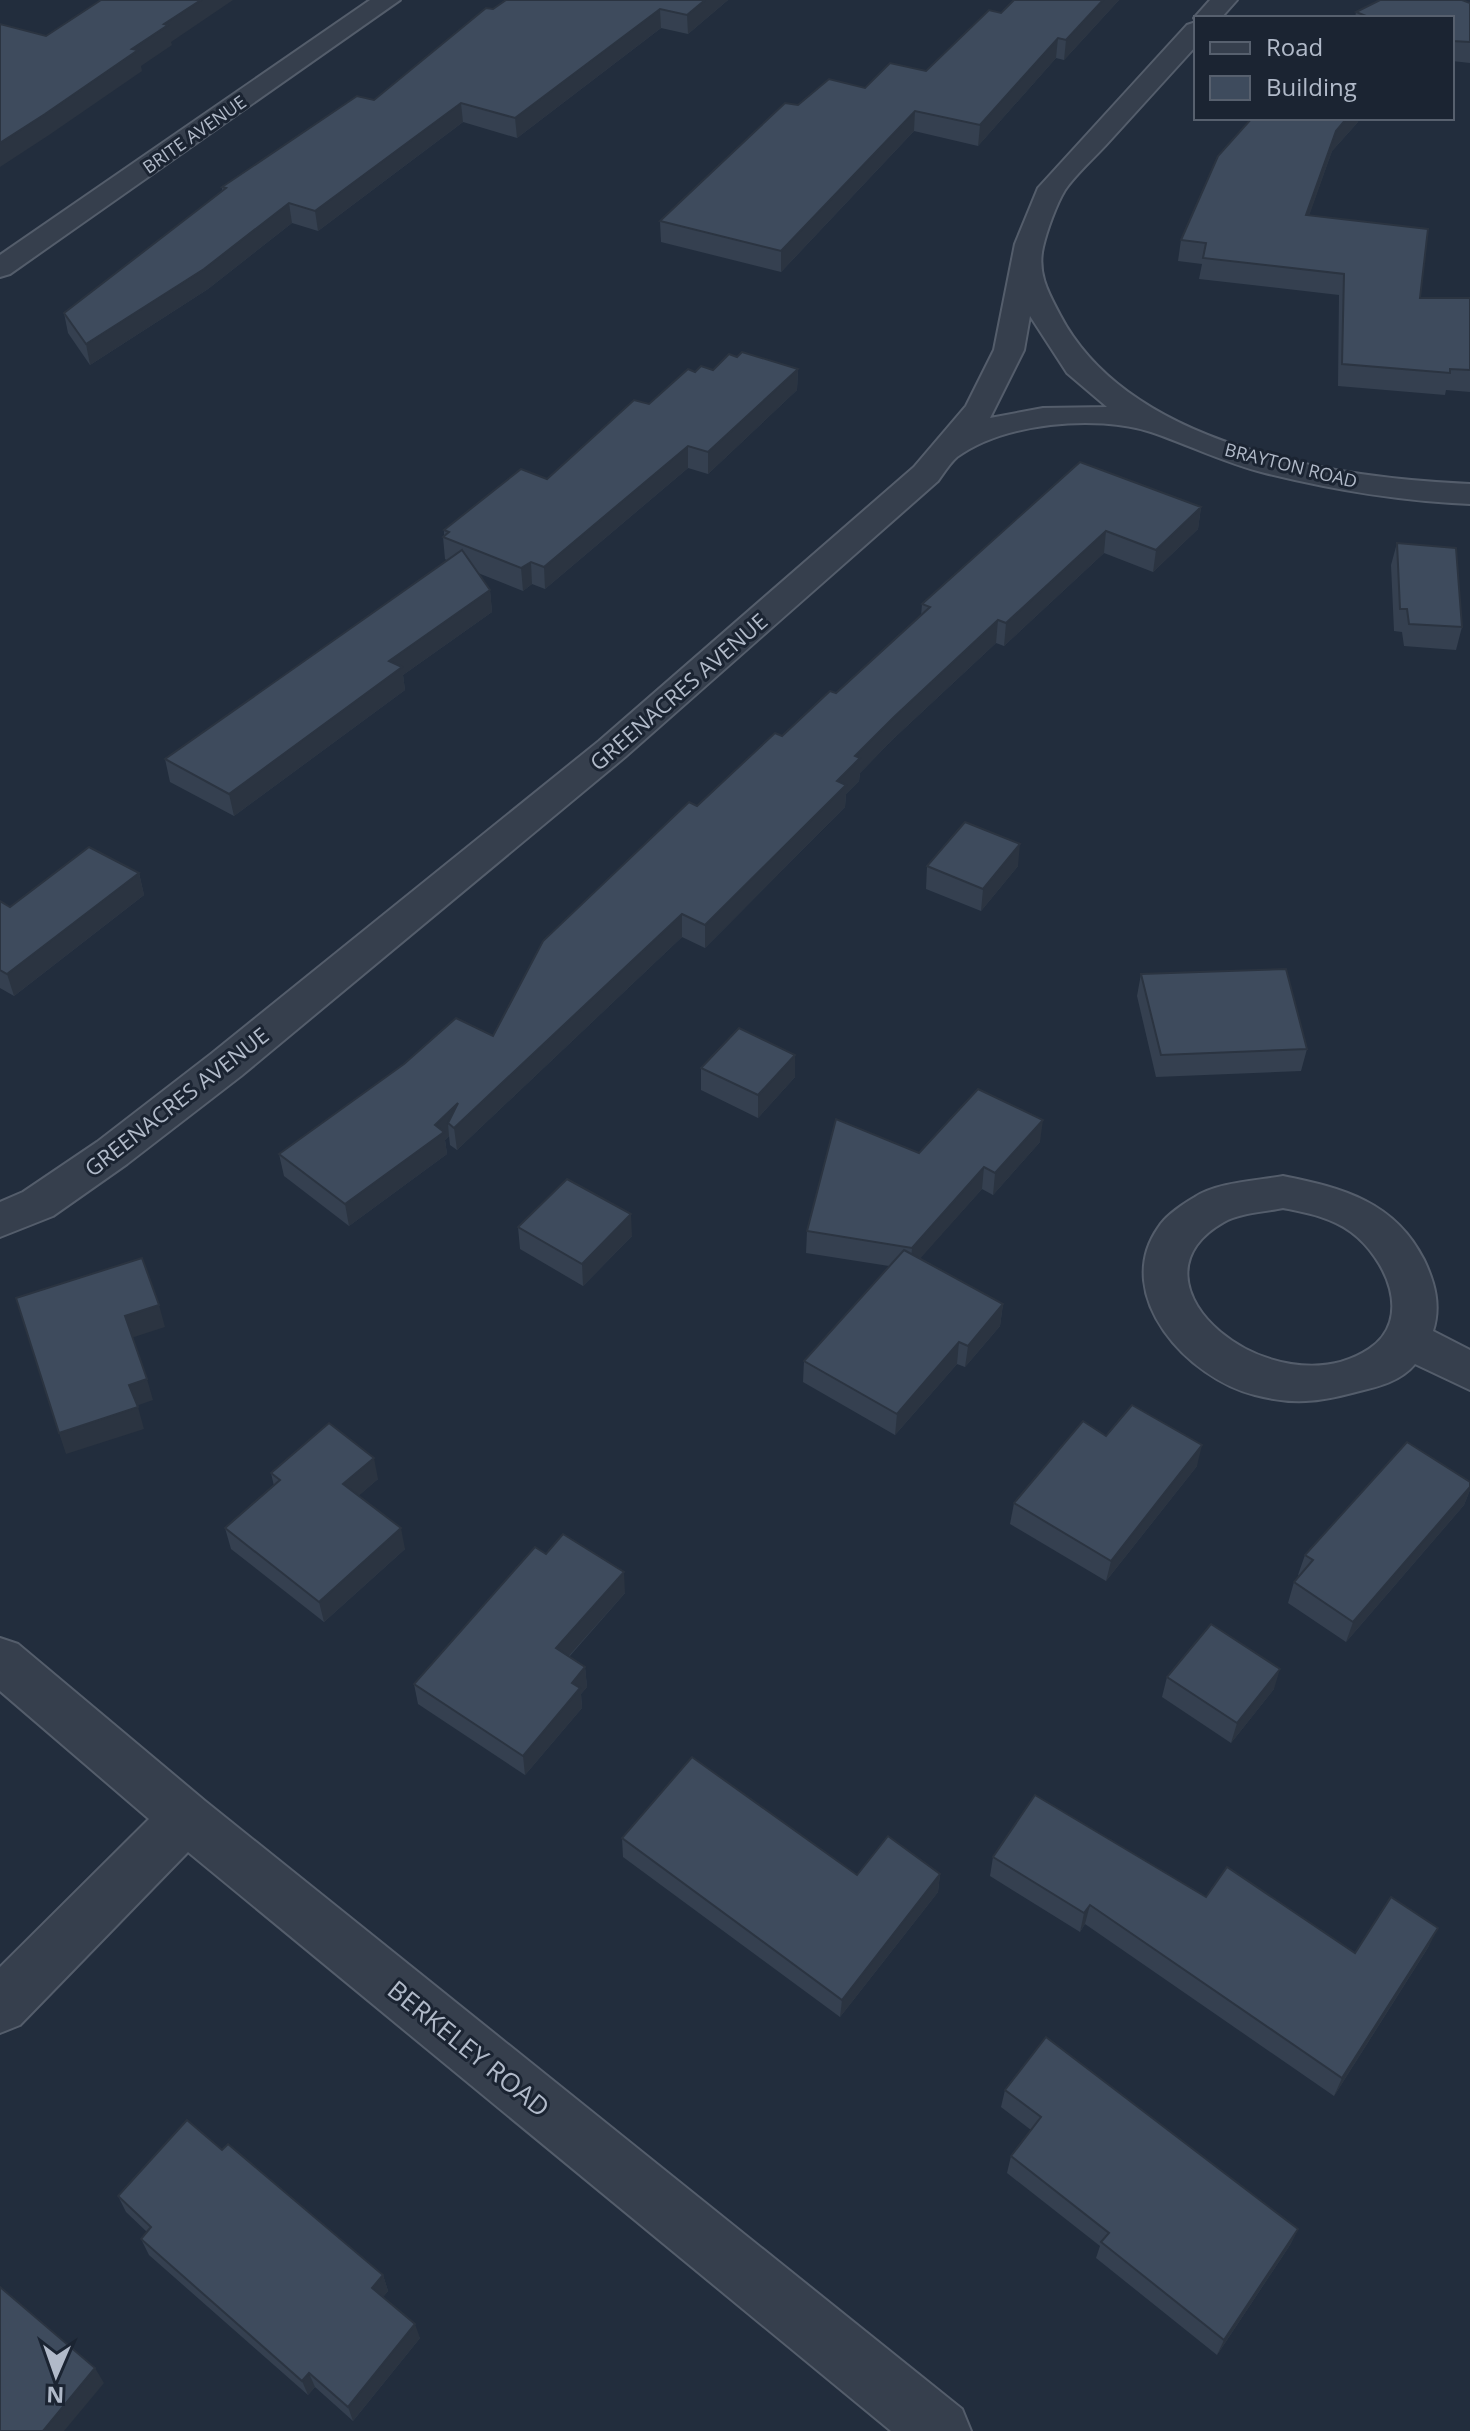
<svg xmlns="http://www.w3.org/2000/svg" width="1470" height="2431" font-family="'Open Sans',sans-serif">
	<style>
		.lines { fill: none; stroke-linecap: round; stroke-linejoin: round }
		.minor-casing { stroke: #545d6b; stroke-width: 4 }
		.minor { fill: #363f4d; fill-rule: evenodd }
		.wall { fill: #354050 }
		.shaded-wall { fill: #2b3441 }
		.building { fill: #3e4b5d; stroke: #2b3441; stroke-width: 2 }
		.labels { text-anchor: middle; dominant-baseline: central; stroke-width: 6; stroke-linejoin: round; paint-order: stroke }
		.far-street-label { font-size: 18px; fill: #b1bac9; stroke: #1b2432 }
		.street-label { font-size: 22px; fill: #b1bac9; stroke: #1b2432 }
		.near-street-label { font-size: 26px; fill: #b1bac9; stroke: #1b2432 }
	</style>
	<rect width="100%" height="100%" fill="#222d3d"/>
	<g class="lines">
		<defs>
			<g id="minor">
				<path d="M370 0H400L10 274 0 277V255Z"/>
				<path d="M1210 0H1237L1221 18 1196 21 1194 18Z"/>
				<path d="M1196 22V46C1166 79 1136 112 1106 145 1093 159 1076 174 1065 190 1056 205 1047 230 1043 247 1037 273 1048 292 1060 315 1129 447 1335 478 1470 484V504C1400 501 1333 490 1265 473 1225 463 1189 445 1151 432 1095 414 1004 423 957 457 950 463 943 474 938 481L625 757 241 1076 127 1164 53 1216 0 1237V1202L23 1192 97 1142 211 1054 599 741 914 467 966 406 994 350 1015 244 1038 188 1187 25ZM1030 316 1067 373 1107 407 1043 408 990 418 1024 350Z"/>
				<path d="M1283 1176C1343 1188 1395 1202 1424 1260 1435 1283 1441 1306 1433 1331L1470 1350V1390L1415 1364C1400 1382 1377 1387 1356 1392 1319 1402 1293 1405 1255 1395 1189 1379 1111 1296 1158 1228 1165 1216 1183 1204 1195 1197 1218 1182 1257 1181 1283 1176ZM1283 1208C1307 1213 1331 1217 1351 1232 1386 1258 1414 1319 1369 1349 1275 1411 1115 1284 1224 1222 1239 1213 1265 1212 1283 1208Z"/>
				<path d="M0 1638 18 1644 205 1801 962 2409 971 2431H891L188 1852 20 2025 0 2033V1967L149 1819 0 1691Z"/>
			</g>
		</defs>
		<!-- minor casing -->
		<use href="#minor" class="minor-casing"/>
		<!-- minor -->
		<use href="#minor" class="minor"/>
	</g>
	<!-- wall -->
	<g class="wall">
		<path d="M728 0 688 34 661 28 517 138 463 122 318 231 292 223 208 289 90 365 68 333 64 313 222 191V187L374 100 493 9Z"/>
		<path d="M1014 0H1119L1064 60 1056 58 978 146 914 131 781 272 661 242 660 221 798 105 926 71 1001 13Z"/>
		<path d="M1470 3V63L1452 61V18H1355L1356 12Z"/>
		<path d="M1252 118H1359L1358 122 1332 151 1309 215 1420 298H1470V392L1446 390 1445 395 1338 386 1339 295 1199 279 1202 264 1178 261 1181 240Z"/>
		<path d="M737 357 798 369 797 390 708 474 688 468 545 589 532 584 523 591 478 573 490 590 492 612 403 675 405 690 234 816 170 782 165 759 448 561 445 559 443 537 444 536V530L547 479 695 372 713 370Z"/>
		<path d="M1080 462 1201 507 1198 529 1153 572 1104 553 1004 646 996 643 892 740 860 773 859 781 846 794 845 807 705 948 682 937 457 1150 450 1145 449 1136 445 1140 447 1154 349 1226 284 1176 279 1154 493 1036 697 806 836 693 921 616 922 604Z"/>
		<path d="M1397 543 1462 627 1456 650 1404 646 1402 632 1394 631 1391 565Z"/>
		<path d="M927 866H1018L981 911 926 889Z"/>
		<path d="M139 873 144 895 14 996 0 988V901L10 907Z"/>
		<path d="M1141 974 1307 1049 1301 1071 1156 1077 1137 996Z"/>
		<path d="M795 1055V1077L758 1118 701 1090V1068Z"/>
		<path d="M1040 1142 993 1195 982 1189 920 1258 1003 1304 1000 1326 965 1367 957 1364 895 1435 803 1382 804 1361 889 1266 806 1253 807 1231 919 1153Z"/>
		<path d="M518 1227 632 1236 583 1286 520 1249Z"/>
		<path d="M1106 1436 1197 1466 1106 1581 1010 1524 1014 1503Z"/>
		<path d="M271 1473 378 1479 358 1496 405 1549 324 1622 231 1549 225 1528 274 1486Z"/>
		<path d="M1470 1482V1490L1464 1505 1346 1642 1288 1603 1294 1582 1299 1576 1298 1575 1305 1555Z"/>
		<path d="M546 1554 625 1593 569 1657 585 1667 587 1687 581 1694 582 1708 525 1775 418 1704 414 1684Z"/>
		<path d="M1167 1677 1274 1689 1231 1743 1162 1697Z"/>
		<path d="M622 1838 857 1875 940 1874 938 1892 840 2017 623 1857Z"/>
		<path d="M993 1857 1206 1897 1355 1953 1429 1946 1334 2096 1085 1924 1080 1932 990 1876Z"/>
		<path d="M1005 2090 1298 2229 1290 2245 1217 2355 1096 2258 1100 2246 1007 2173 1011 2156 1031 2130 1001 2107Z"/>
		<path d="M222 2150 383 2275 388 2291 383 2297 420 2338 353 2421 315 2387 308 2395 149 2255 141 2239 147 2232 126 2212 118 2196Z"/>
	</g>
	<!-- shaded-wall -->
	<g class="shaded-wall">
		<path d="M201 0H233L171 42 172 45 141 66 142 71 49 135 0 167V143L132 49 164 24Z"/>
		<path d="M705 0H728L688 34 687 15Z"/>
		<path d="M1103 0H1119L1064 60 1066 40Z"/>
		<path d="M660 9 661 28 517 138 515 118Z"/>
		<path d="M1058 38 1056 58 978 146 980 125Z"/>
		<path d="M461 103 463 122 318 231 315 211Z"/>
		<path d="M915 111 914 131 781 272V251Z"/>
		<path d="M1347 118H1359L1358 122 1332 151 1302 236 1306 215 1336 131Z"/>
		<path d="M289 203 292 223 208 289 90 365 86 344Z"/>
		<path d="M798 369 797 390 708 474V452Z"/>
		<path d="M688 446V468L545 589 544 567Z"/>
		<path d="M1201 507 1198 529 1153 572 1156 550Z"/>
		<path d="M1106 531 1104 553 1004 646 1006 623Z"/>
		<path d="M531 562 532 584 523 591 521 568Z"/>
		<path d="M490 590 492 612 403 675 405 690 234 816 229 794 389 661Z"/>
		<path d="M998 620 996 643 892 740 860 773 859 781 846 794 845 807 705 948V925L837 781 855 756 894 717Z"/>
		<path d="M1020 844 1018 866 981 911 983 889Z"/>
		<path d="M139 873 144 895 14 996 7 974Z"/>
		<path d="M682 914V937L457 1150 454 1128 448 1123 449 1136 445 1140 447 1154 349 1226 345 1204 435 1125 458 1103Z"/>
		<path d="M795 1055V1077L758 1118V1095Z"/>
		<path d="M1043 1120 1040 1142 993 1195 995 1173Z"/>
		<path d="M984 1167 982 1189 910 1270 912 1248Z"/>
		<path d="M631 1214 632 1236 583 1286 582 1264Z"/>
		<path d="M1003 1304 1000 1326 965 1367 968 1346Z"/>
		<path d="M159 1305 165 1327 131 1338 125 1316Z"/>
		<path d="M959 1342 957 1364 895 1435 897 1414Z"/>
		<path d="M147 1379 153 1400 136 1406 129 1385Z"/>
		<path d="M138 1407 144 1429 66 1454 59 1433Z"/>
		<path d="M1202 1445 1197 1466 1106 1581 1111 1561Z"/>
		<path d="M374 1458 378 1479 348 1505 343 1484Z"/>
		<path d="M1470 1487V1490L1464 1505 1346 1642 1353 1622Z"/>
		<path d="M401 1528 405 1549 324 1622 319 1602Z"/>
		<path d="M624 1572 625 1593 558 1668 556 1648Z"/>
		<path d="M585 1667 587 1687 581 1694 582 1708 525 1775 523 1756 572 1683Z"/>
		<path d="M1280 1669 1274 1689 1231 1743 1237 1723Z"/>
		<path d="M940 1874 938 1892 840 2017 842 2000Z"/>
		<path d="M1090 1905 1085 1924 1080 1932 1084 1913Z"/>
		<path d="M1438 1928 1429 1946 1334 2096 1342 2078Z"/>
		<path d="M1298 2229 1290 2245 1217 2355 1224 2340Z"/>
		<path d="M383 2275 388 2291 378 2303 372 2288Z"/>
		<path d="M415 2324 420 2338 353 2421 348 2407Z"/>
		<path d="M95 2368 104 2383 64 2431H43Z"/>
		<path d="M309 2373 315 2387 308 2395 302 2381Z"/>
	</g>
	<!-- building -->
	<g class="building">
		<path d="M101 0H201L164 24 168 25 132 49 138 50 45 114 0 143V24L46 36Z"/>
		<path d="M506 0H705L687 15 660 9 515 118 461 103 315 211 289 203 204 269 86 344 64 313 226 188 222 187 357 96 374 100 486 8 493 9Z"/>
		<path d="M1014 0H1103L1066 40 1058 38 980 125 915 111 781 251 660 221 785 103 798 105 829 79 865 88 890 63 926 71 989 10 1001 13Z"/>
		<path d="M1380 0H1462L1470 3V42L1452 41V18H1371L1356 12Z"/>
		<path d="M1252 118H1347L1336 131 1306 215 1428 229 1420 298H1470V370L1450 369V373L1342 364 1344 274 1203 258 1206 243 1181 240 1218 156Z"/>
		<path d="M742 352 798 369 708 452 688 446 544 567 531 562 521 568 443 537 449 532 444 530 521 469 547 479 634 400 649 404 688 369 695 372 701 366 713 370 729 354 737 357Z"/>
		<path d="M1080 462 1201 507 1156 550 1106 531 1006 623 998 620 894 717 855 756 860 758 837 781 846 785 705 925 682 914 454 1128 448 1123 458 1103 435 1125 444 1132 345 1204 279 1154 404 1064 456 1018 493 1036 543 941 689 802 697 806 775 733 782 736 830 691 836 693 930 607 922 604Z"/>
		<path d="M1397 543 1456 548 1462 627 1409 624 1407 609H1400Z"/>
		<path d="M462 550 490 590 389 661 402 667 229 794 165 759Z"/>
		<path d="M965 822 1020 844 983 889 927 866Z"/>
		<path d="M89 847 139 873 7 974 0 970V901L10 907Z"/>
		<path d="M1286 969 1307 1049 1161 1055 1141 974Z"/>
		<path d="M739 1028 795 1055 758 1095 701 1068Z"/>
		<path d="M978 1089 1043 1120 995 1173 984 1167 912 1248 807 1231 836 1119 919 1153Z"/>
		<path d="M567 1179 631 1214 582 1264 518 1227Z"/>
		<path d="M904 1250 1003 1304 968 1346 959 1342 897 1414 804 1361Z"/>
		<path d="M142 1258 159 1305 125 1316 147 1379 129 1385 138 1407 59 1433 16 1298Z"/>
		<path d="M1132 1405 1202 1445 1111 1561 1014 1503 1083 1421 1106 1436Z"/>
		<path d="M329 1423 374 1458 343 1484 401 1528 319 1602 225 1528 280 1480 271 1473Z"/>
		<path d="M1407 1442 1470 1482V1487L1353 1622 1294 1582 1313 1560 1305 1555Z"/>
		<path d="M563 1534 624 1572 556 1648 585 1667 572 1683 580 1688 523 1756 414 1684 535 1547 546 1554Z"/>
		<path d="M1211 1624 1280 1669 1237 1723 1167 1677Z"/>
		<path d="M692 1757 857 1875 888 1836 940 1874 842 2000 622 1838Z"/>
		<path d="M1035 1795 1206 1897 1227 1867 1355 1953 1391 1897 1438 1928 1342 2078 1090 1905 1084 1913 993 1857Z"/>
		<path d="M1046 2037 1298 2229 1224 2340 1101 2242 1109 2233 1011 2156 1041 2117 1005 2090Z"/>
		<path d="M187 2120 222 2150 228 2144 383 2275 372 2288 415 2324 348 2407 309 2373 302 2381 141 2239 151 2227 118 2196Z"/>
		<path d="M0 2287 95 2368 43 2431H0Z"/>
	</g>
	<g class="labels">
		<!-- far-street labels -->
		<g class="far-street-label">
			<text transform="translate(194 134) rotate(-35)">BRITE AVENUE</text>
			<text transform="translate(1291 465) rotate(14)">BRAYTON ROAD</text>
		</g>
		<!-- street labels -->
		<g class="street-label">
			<text transform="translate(678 691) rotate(-41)">GREENACRES AVENUE</text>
			<text transform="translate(176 1101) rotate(-38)">GREENACRES AVENUE</text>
		</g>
		<!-- near-street labels -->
		<g class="near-street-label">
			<text transform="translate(469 2048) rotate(39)">BERKELEY ROAD</text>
		</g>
	</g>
	<!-- legend -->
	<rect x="1194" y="16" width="260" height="104" fill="#1b2432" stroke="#57606e" stroke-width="2"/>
	<rect x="1210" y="42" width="40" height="12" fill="#363f4d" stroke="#57606e" stroke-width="2"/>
	<text x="1266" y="56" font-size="24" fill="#b1bac9">Road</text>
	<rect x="1210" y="76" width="40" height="24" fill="#3e4b5d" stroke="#57606e" stroke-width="2"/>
	<text x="1266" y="96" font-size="24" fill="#b1bac9">Building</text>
	<!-- north arrow -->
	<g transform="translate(56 2375) rotate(182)" stroke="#1b2432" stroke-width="6" paint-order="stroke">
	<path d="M0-6L14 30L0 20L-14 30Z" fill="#b1bac9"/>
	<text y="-12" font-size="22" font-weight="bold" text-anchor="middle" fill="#b1bac9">N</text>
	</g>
</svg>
